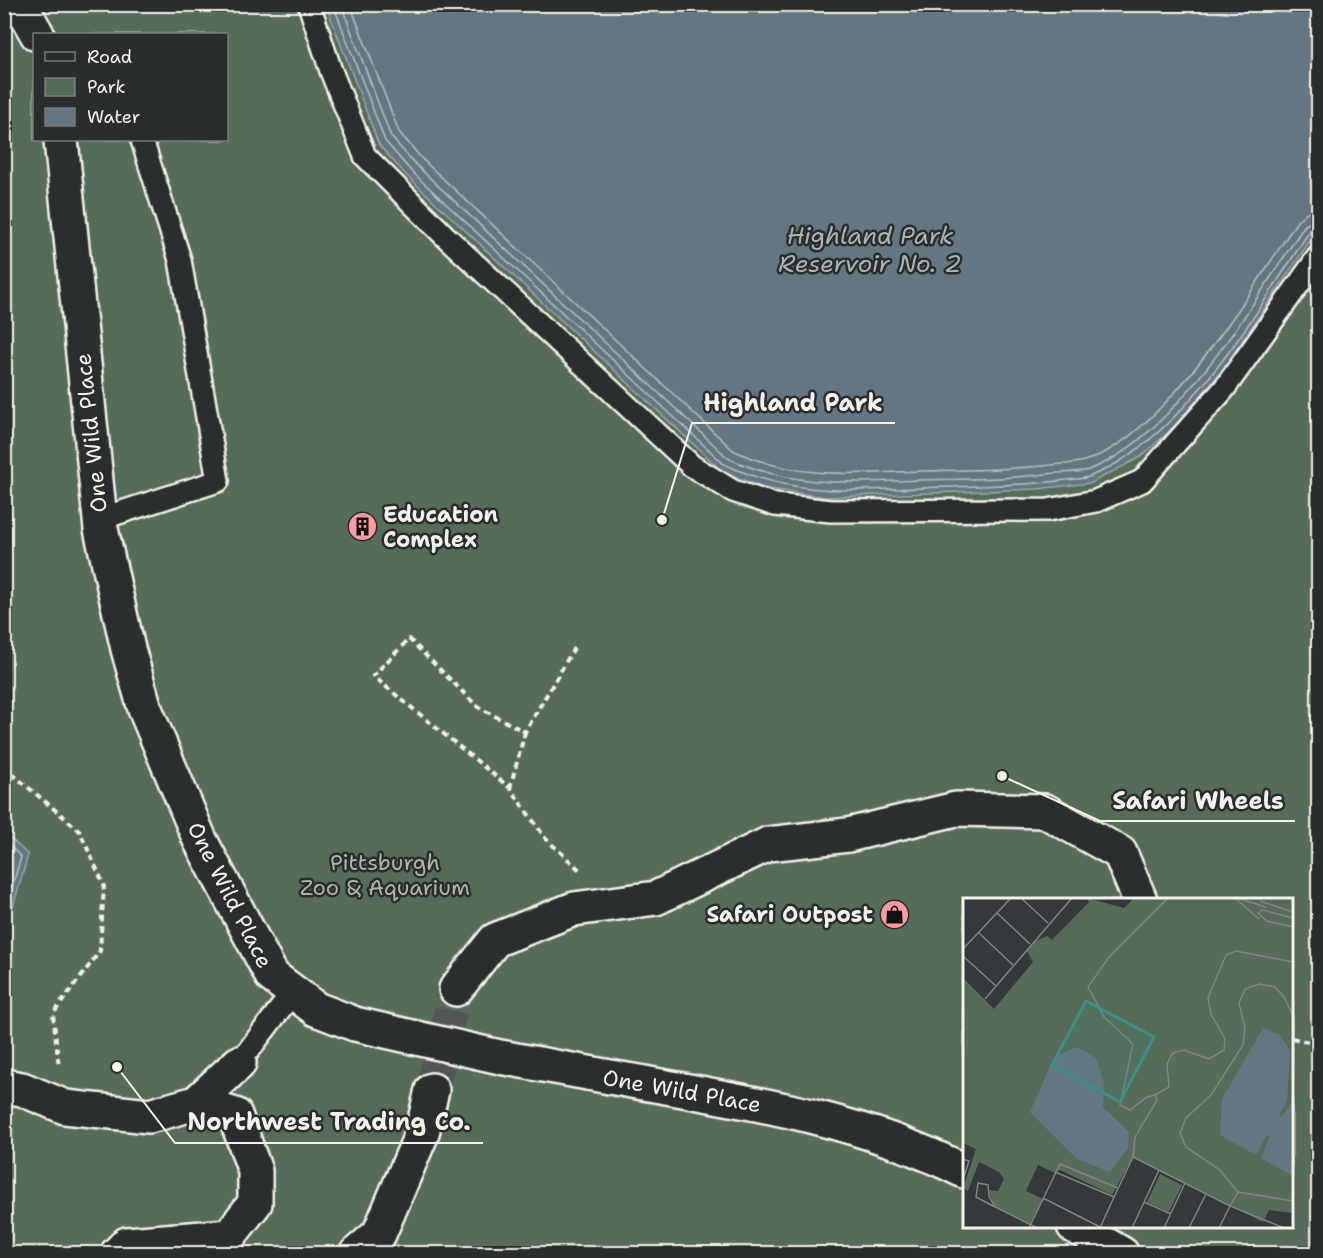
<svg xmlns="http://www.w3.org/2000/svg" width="1323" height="1258" font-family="'Shantell Sans',sans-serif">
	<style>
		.green { fill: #566c58; stroke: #a5aea0; stroke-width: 1.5; fill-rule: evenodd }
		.water { fill: #647681; stroke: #9ea7aa; stroke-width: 1.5 }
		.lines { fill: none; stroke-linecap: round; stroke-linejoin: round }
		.shore { stroke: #bac0bf; stroke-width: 1.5 }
		.street-tunnel { stroke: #525556; stroke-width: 33; stroke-dasharray: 33 16; stroke-linecap: butt }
		.lane-casing { stroke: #f4f1e8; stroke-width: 26 }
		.street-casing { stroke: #f4f1e8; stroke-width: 38 }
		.secondary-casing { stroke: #f4f1e8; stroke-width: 38 }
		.path { stroke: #f4f1e8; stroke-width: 4; stroke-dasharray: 6 4.5; stroke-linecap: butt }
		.lane { stroke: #2a2d2e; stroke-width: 21 }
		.street { stroke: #2a2d2e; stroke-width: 33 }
		.secondary { stroke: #2a2d2e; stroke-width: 33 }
		.secondary-bridge-casing { stroke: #f4f1e8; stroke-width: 38; stroke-linecap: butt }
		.secondary-bridge { stroke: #2a2d2e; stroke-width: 33 }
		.labels { text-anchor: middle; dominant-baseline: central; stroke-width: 5; stroke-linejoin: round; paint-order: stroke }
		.street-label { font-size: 22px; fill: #f4f1e8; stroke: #2a2d2e }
		.poi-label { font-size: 22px; font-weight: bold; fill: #f4f1e8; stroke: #2a2d2e; text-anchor: start }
		.park-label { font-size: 22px; fill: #adb5a7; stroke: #2a2d2e }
		.water-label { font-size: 24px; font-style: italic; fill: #acb4b4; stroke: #2a2d2e }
		.inset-road { fill: none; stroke: #818381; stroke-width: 1.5 }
		.view { fill: #3d8f86; fill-opacity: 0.15; stroke: #3d8f86; stroke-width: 3 }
		.inset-edge { fill: none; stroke: #f4f1e8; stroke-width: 3 }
		.leader { fill: none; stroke: #f4f1e8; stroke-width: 2 }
		.callout-dot { fill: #f4f1e8; stroke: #2a2d2e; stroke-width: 2 }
		.callout-label { font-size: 24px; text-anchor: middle; font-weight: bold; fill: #f4f1e8; stroke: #2a2d2e; stroke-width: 5; stroke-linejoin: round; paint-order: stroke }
	</style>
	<rect width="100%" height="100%" fill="#35393c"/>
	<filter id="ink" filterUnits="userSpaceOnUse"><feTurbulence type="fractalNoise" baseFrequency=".0167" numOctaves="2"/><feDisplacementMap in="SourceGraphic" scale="12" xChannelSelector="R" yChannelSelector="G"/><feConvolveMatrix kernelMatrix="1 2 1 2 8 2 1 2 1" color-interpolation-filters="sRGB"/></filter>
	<g filter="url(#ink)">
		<!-- green -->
		<path class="green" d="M5 5H1318V1253L5 1254ZM34 34H226V140H34ZM964 900H1292V1226H964Z"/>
		<!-- water -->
		<g class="water">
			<path d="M326 5H1318V229L1224 368 1174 427 1141 457 1091 483 1037 489 825 497 763 488 721 470 406 175 379 145Z"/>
			<path d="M4 832 28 855 13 907 5 910Z"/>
		</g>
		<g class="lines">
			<!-- shore -->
			<g class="shore">
				<path d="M333 4 385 141 410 170 724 464C793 497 851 490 924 488 969 486 1015 486 1060 481 1070 479 1082 480 1091 476 1183 440 1258 310 1311 229L1318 226"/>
				<path d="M341 4 391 137 416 165 728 458C792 488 851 483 920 480 965 479 1011 479 1056 473 1066 472 1078 473 1088 470 1173 441 1256 298 1305 225L1318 219"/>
				<path d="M350 4 399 132 422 159 733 450C795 480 854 474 920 471 964 470 1009 470 1052 465 1062 464 1074 464 1084 461 1163 439 1253 287 1298 220L1307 212 1318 210"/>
				<path d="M4 840 21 857 8 901 4 903"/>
			</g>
			<!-- street-tunnel -->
			<path class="street-tunnel" d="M432 1090 456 989"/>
			<defs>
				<g id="lane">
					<path d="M309 4 331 71 365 156 445 236 692 466 733 491 775 505 831 511 1048 510 1096 501 1142 481 1224 389 1318 257"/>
					<path d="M100 519 218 481 180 260 142 140"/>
					<path d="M239 1063 293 992"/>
				</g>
				<g id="street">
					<path d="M456 989 495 940 574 909 656 898 768 844 848 835 956 809 1045 811 1120 853 1140 900"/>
					<path d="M4 1086 22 1089 65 1107 149 1116 196 1103 235 1115 255 1171V1203L229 1236 127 1244 117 1254"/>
					<path d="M196 1103 239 1063"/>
					<path d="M356 1254 379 1234 422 1133 432 1090"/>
				</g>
				<g id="secondary">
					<path d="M20 4 37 34"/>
					<path d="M61 140 101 529 128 649 145 709 200 840 272 976 316 1009 355 1024"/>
					<path d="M588 1073C716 1097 847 1112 964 1171"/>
					<path d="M1074 1226 1122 1254"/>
				</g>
			</defs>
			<!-- lane casing -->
			<use href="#lane" class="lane-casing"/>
			<!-- street casing -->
			<use href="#street" class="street-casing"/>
			<!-- secondary casing -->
			<use href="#secondary" class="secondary-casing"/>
			<!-- path -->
			<g class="path">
				<path d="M574 648 525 732 478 707 409 639 373 676 510 788 546 839 582 872"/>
				<path d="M4 767 79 830 104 885 100 951 53 1014 59 1067"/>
				<path d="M510 788 525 732"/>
				<path d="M4 1037 9 1050"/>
				<path d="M1292 1038 1318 1044"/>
				<path d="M4 1132 9 1121"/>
			</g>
			<!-- lane -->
			<use href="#lane" class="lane"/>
			<!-- street -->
			<use href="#street" class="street"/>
			<!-- secondary -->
			<use href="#secondary" class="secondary"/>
			<defs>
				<path id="secondary-bridge" d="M355 1024 500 1057 588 1073"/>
			</defs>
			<!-- secondary-bridge casing -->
			<use href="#secondary-bridge" class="secondary-bridge-casing"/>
			<!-- secondary-bridge -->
			<use href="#secondary-bridge" class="secondary-bridge"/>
		</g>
	</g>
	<!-- icons -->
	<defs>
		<symbol id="building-disc" viewBox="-11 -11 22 22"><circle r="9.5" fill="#ff9aa2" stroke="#2a2d2e"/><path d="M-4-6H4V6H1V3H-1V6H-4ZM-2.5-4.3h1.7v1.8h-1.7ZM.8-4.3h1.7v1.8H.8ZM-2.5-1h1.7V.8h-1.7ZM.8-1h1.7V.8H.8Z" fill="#111"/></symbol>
		<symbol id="shop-disc" viewBox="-11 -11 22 22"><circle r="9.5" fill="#ff9aa2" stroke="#2a2d2e"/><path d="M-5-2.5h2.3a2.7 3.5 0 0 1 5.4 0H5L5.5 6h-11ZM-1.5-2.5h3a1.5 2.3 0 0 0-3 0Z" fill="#111"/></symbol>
	</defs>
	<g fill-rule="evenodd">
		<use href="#building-disc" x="346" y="510" width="33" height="33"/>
		<use href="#shop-disc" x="878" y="898" width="33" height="33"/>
	</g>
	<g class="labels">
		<!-- street labels -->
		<g class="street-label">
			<text transform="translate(91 433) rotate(-96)">One Wild Place</text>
			<text transform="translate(230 895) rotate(63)">One Wild Place</text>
			<text transform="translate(682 1091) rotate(10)">One Wild Place</text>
		</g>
		<!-- poi labels -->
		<g class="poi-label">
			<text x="383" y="514">Education<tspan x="383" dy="25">Complex</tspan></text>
			<text x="873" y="914" text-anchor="end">Safari Outpost</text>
		</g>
		<!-- park labels -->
		<g class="park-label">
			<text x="385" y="862">Pittsburgh<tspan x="385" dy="25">Zoo &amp; Aquarium</tspan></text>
		</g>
		<!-- water labels -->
		<g class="water-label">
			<text x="870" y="236">Highland Park<tspan x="870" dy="28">Reservoir No. 2</tspan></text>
		</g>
	</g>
	<!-- overview -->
	<g transform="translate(963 898)">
		<rect width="330" height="330" fill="#35393c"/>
		<path d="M124 0 161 10 171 0H330V315L306 312 300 324 170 259 149 297 97 272 92 275 75 267 63 293 80 301 67 326 32 309 25 292 35 293 41 281 36 274 16 264 5 293 0 290 13 251 0 245V80L31 111 70 64 64 53 72 43 84 38 89 42 126 4ZM197 276 219 287 206 314 184 304Z" fill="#566c58"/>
		<path d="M300 130 317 137 327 153 324 203 316 217 319 219 330 203V278L298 260 307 238 304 237 293 257 257 237 259 201ZM114 149 133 160 141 186 140 209 166 234 165 250 147 274 114 261 67 214 91 159Z" fill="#647681"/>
		<path class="inset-road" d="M58 0 85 25M272 0 296 21M277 1 303 9M297 3 330 14M34 15 67 46M330 20 300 12 295 15 304 23 330 29M16 35 50 67M0 51 48 0M0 58 33 88M22 101 109 0M330 118 321 99 312 89 296 86 282 91 276 105 282 130 280 147 248 197 223 220 217 235 223 249 257 272 275 294 330 303M192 197 206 189 204 166 210 155 221 152 246 161 261 152 262 141 248 116 245 100 263 57 273 53 330 64M170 259 267 308 256 330M0 261 6 263 0 282M92 274 151 299 170 259 172 239 194 202 192 197 184 199 167 212 157 207 170 146 141 119 125 89 146 59 205 0M275 294 267 308 321 330M80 300 139 330M181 304 208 316M32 309 13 299 15 285 25 287 26 298 32 309 74 330M66 330 97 266 155 290M137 330 151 299M169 330 196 272M201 330 222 285M226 330 243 296"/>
		<path class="view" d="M123 103 191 139 157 204 89 167Z"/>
		<rect width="330" height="330" class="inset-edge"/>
	</g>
	<!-- callouts -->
	<path class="leader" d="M662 520L692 423H895M1002 776L1100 821H1295M117 1067L175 1143H483"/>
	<g class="callout-dot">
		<circle cx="662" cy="520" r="6"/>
		<circle cx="1002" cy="776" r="6"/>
		<circle cx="117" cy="1067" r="6"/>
	</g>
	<g class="callout-label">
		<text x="793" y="411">Highland Park</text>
		<text x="1198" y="809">Safari Wheels</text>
		<text x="329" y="1130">Northwest Trading Co.</text>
	</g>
	<!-- margin -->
	<rect width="1323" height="1258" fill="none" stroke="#2a2d2e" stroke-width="24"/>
	<rect x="12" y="12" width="1299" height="1234" fill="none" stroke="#f4f1e8" stroke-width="2" filter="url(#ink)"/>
	<!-- legend -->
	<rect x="33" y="33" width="195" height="108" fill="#2a2d2e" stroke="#7b7b78" stroke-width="1.5"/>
	<rect x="45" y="52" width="30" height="9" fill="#2a2d2e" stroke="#7b7b78" stroke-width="1.5"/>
	<text x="87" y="63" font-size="18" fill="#f4f1e8">Road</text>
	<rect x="45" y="78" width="30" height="18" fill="#566c58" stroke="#7b7b78" stroke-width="1.5"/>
	<text x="87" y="93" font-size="18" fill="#f4f1e8">Park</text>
	<rect x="45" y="108" width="30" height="18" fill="#647681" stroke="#7b7b78" stroke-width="1.5"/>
	<text x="87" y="123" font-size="18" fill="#f4f1e8">Water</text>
</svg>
